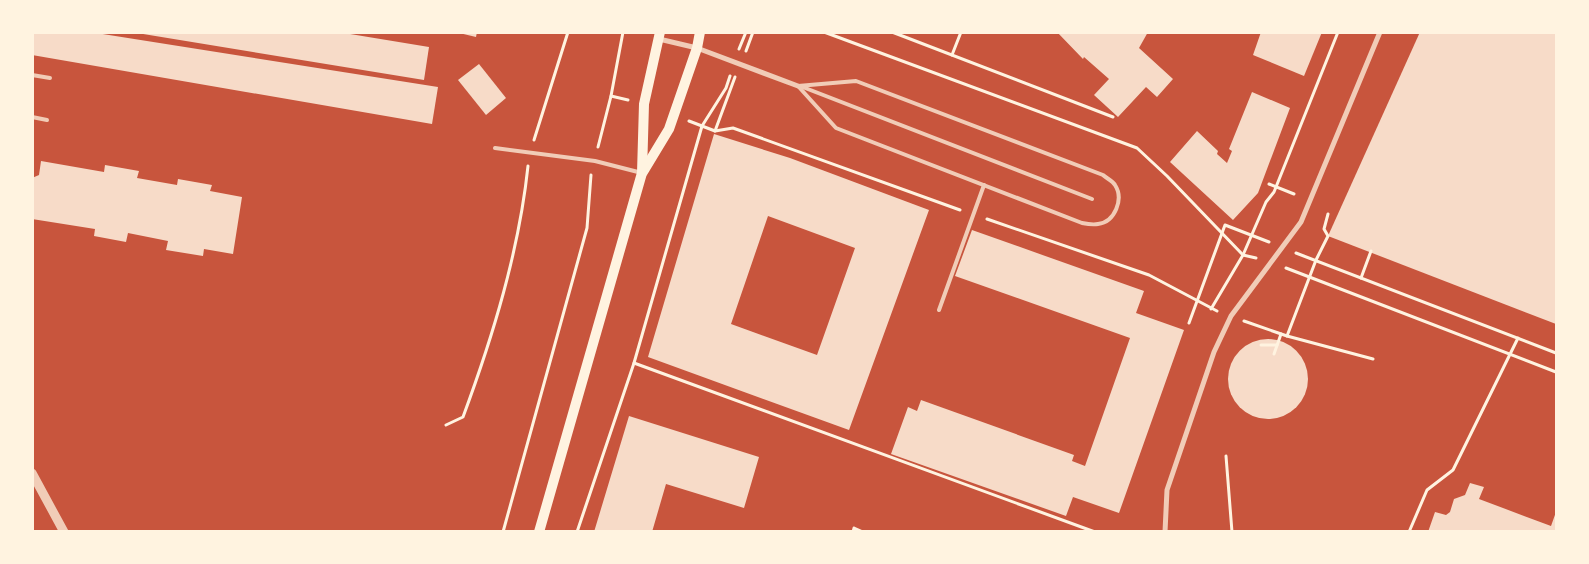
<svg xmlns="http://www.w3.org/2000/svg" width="1589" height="564" font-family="Inter,sans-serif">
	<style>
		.building { fill: #f7dbc8; fill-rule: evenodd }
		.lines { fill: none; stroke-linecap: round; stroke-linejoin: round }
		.path { stroke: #fff3e0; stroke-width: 3 }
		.service { stroke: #f1ccb7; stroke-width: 4 }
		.minor { stroke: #f1ccb7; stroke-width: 5 }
		.tertiary { stroke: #f1ccb7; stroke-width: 9 }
		.secondary { stroke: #fff3e0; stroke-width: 10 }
	</style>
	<rect width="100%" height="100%" fill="#c8553d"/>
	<!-- building -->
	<g class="building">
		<path d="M32 32H90L438 87 432 124 32 55Z"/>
		<path d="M131 32H338L429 47 424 80Z"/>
		<path d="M455 32H477L476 37Z"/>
		<path d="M1057 32H1148L1139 48 1173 79 1157 97 1146 87 1118 117 1094 95 1109 79 1084 57 1083 59Z"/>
		<path d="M1261 32H1322L1304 76 1253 55Z"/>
		<path d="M1420 32H1556V324L1328 236Z"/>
		<path d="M479 64 506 98 486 115 458 80Z"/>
		<path d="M1252 92 1290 108 1258 193 1233 220 1170 162 1197 131 1218 151 1217 154 1227 163 1232 151 1229 149Z"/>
		<path d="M714 134 790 158 929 210 849 430 648 357ZM768 216 855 248 817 355 731 324Z"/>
		<path d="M41 161 104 172 105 165 139 171 137 178 177 185 178 179 212 185 210 191 242 197 233 254 204 249 203 256 166 250 168 241 128 233 126 242 94 236 95 229 32 219V178L39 175Z"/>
		<path d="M972 230 1144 291 1136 313 1184 330 1119 513 1073 497 1066 516 891 454 908 407 917 411 921 400 1074 455 1072 461 1085 466 1130 338 955 276Z"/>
		<circle cx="1268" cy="379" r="40"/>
		<path d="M629 416 759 457 744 508 666 484 652 532H594Z"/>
		<path d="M1470 483 1484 487 1479 499 1551 526 1556 512V532H1428L1435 512 1446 515 1450 512 1454 499 1465 495Z"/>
	</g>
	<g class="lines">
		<!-- path -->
		<g class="path">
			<path d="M824 32 1137 148 1167 176 1243 255 1256 258"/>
			<path d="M892 32 1113 117"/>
			<path d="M739 49 746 32"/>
			<path d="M746 51 753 32"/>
			<path d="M952 55 961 32"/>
			<path d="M611 96 628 100"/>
			<path d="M689 121 715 131 733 128 960 210"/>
			<path d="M715 131 735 77"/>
			<path d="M534 140 568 32"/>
			<path d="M598 147 611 96 623 32"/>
			<path d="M1269 184 1294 194"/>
			<path d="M987 219 1149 275 1217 311"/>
			<path d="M1296 253 1556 353"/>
			<path d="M1286 268 1556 372"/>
			<path d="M1361 278 1371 251"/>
			<path d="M1211 309 1243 255 1266 202 1274 192 1338 32"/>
			<path d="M1244 321 1287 336 1373 359"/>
			<path d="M1189 323 1225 225 1269 242"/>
			<path d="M1287 336 1316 260 1328 236 1324 229 1328 214"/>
			<path d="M1261 345H1277"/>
			<path d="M1274 354 1281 334"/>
			<path d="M634 363 1095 532"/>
			<path d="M446 425 463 417C493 336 519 251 528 166"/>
			<path d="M1226 456 1232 532"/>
			<path d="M503 532 587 228 591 175"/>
			<path d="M577 532 634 363 702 126 726 88 730 76"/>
			<path d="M853 532 854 528 863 532"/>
			<path d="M1409 532 1427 490 1453 470 1518 338"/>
		</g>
		<!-- service -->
		<g class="service">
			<path d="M32 75 50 78"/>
			<path d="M856 81 1103 175C1106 178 1113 181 1115 185 1124 199 1115 222 1098 224 1093 225 1087 224 1082 223L836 128 798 86Z"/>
			<path d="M800 86 1092 199"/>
			<path d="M32 117 47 120"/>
			<path d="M495 148 595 161 642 173"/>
			<path d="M939 310 984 185"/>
		</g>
		<!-- minor -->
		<g class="minor">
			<path d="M659 39 697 48 798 86"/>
			<path d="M1165 532 1167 490 1214 352 1231 316 1301 222 1380 32"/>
		</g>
		<!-- tertiary -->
		<path class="tertiary" d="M32 473 64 532"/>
		<!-- secondary -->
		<g class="secondary">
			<path d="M643 172 669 129 697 48 700 32"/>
			<path d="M539 532 642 173 644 104 660 32"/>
		</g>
	</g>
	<!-- border -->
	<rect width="1589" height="564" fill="none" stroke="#fff3e0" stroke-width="68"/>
</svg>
